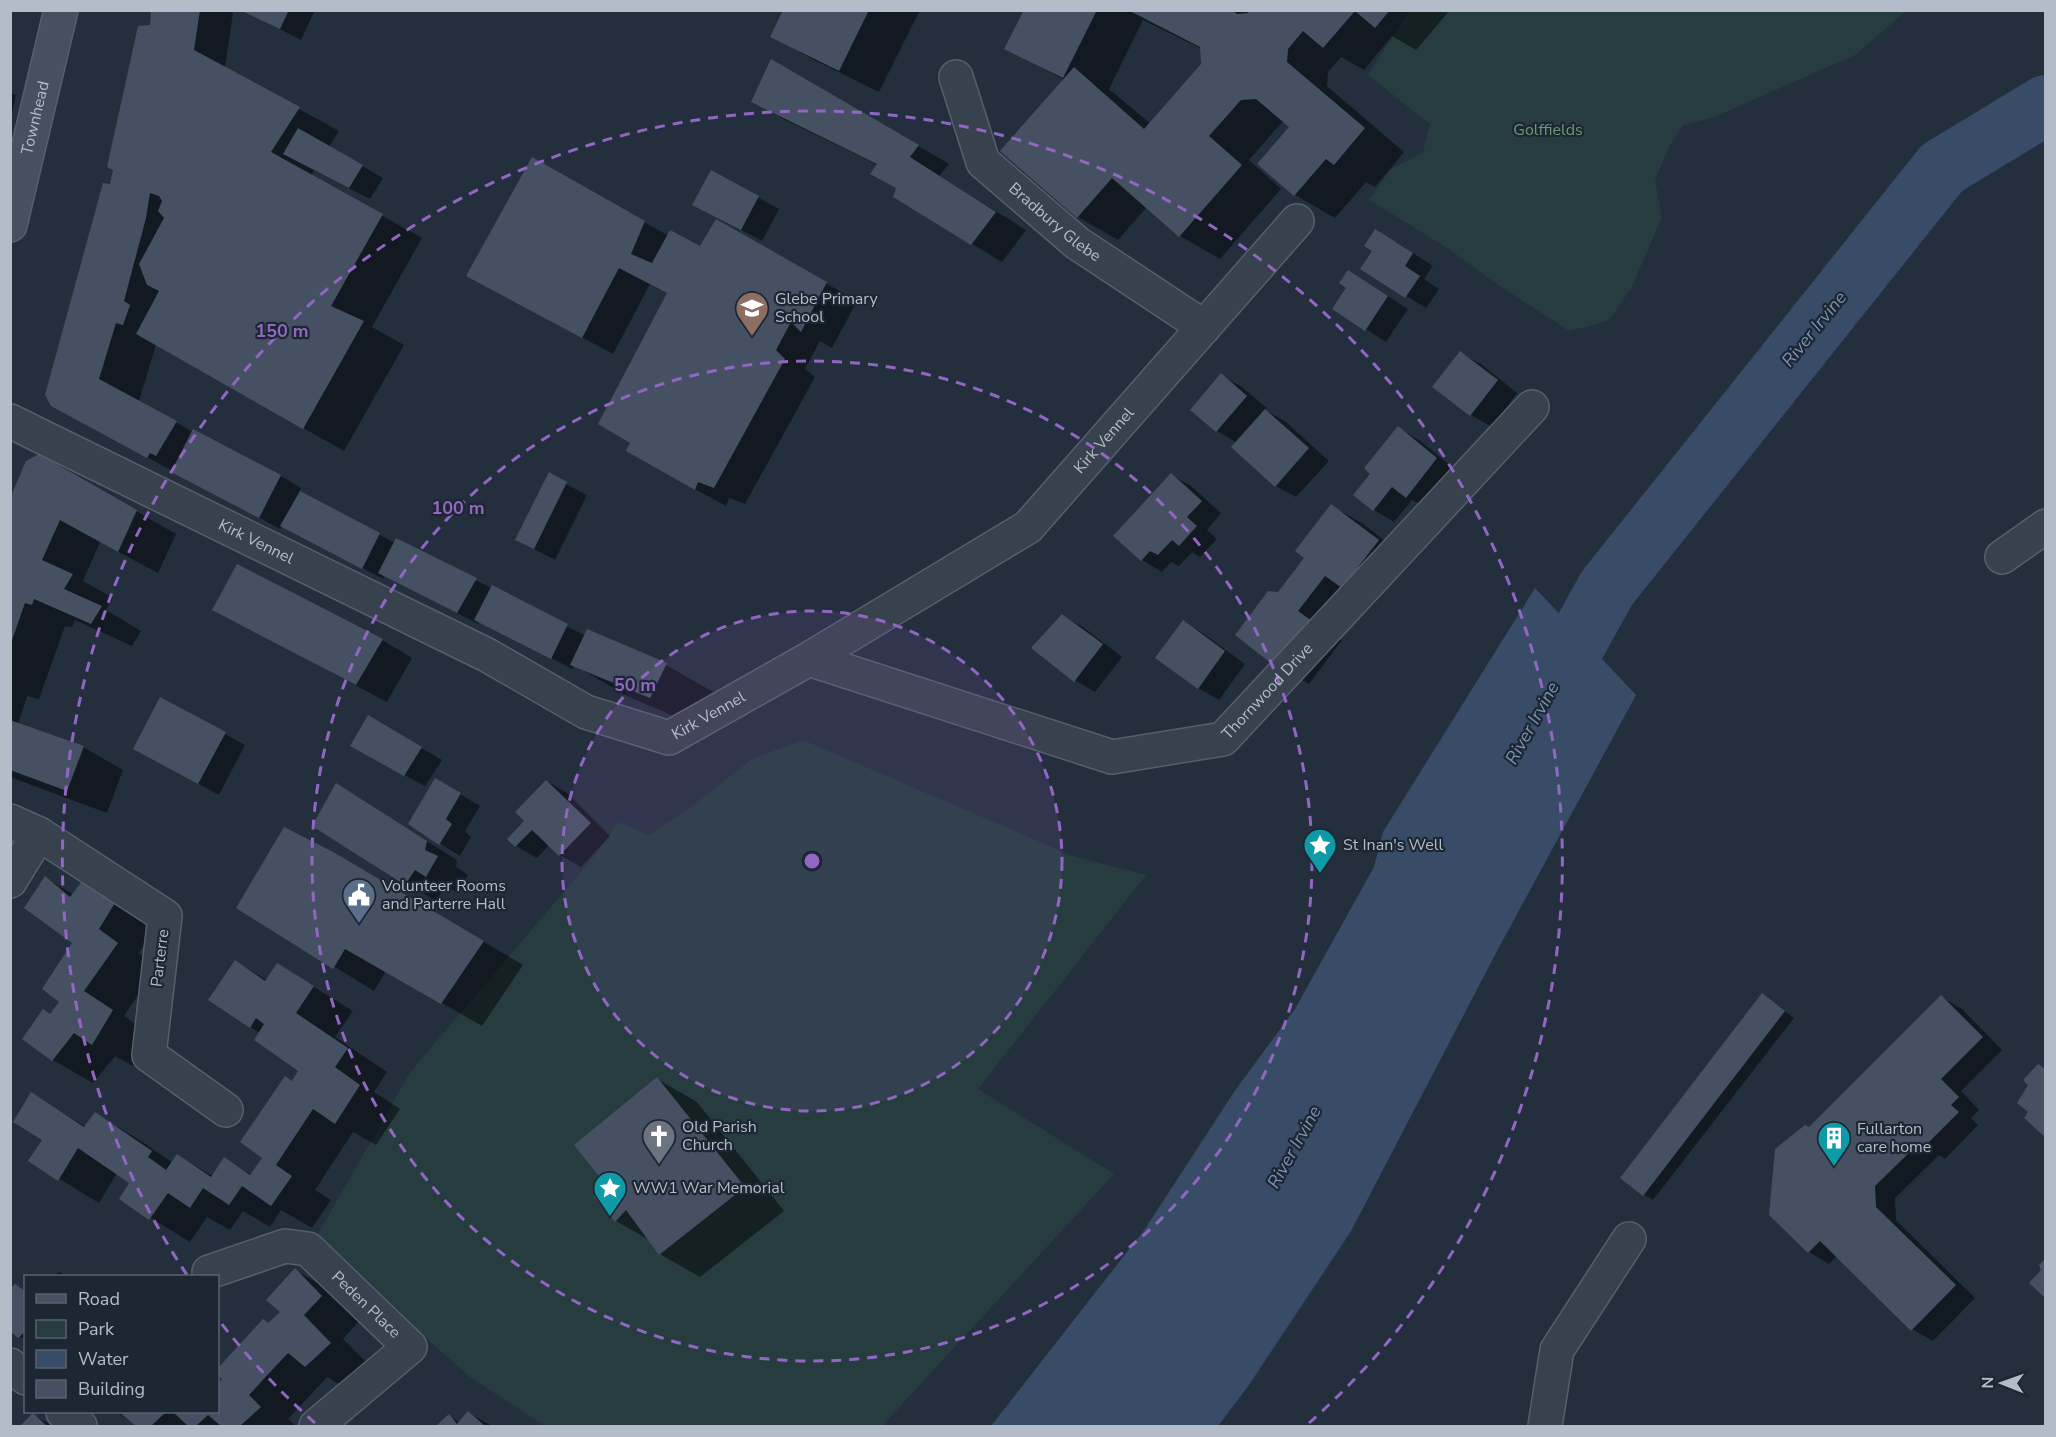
<svg xmlns="http://www.w3.org/2000/svg" width="2056" height="1437" font-family="'Nunito Sans',sans-serif">
	<style>
		.green { fill: #263c3f }
		.water { fill: #394c67 }
		.shadow { fill: #0007; fill-rule: evenodd }
		.lines { fill: none; stroke-linecap: round; stroke-linejoin: round }
		.river { stroke: #394c67; stroke-width: 60 }
		.building { fill: #455162 }
		.street-casing { stroke: #565f6c; stroke-width: 36 }
		.secondary-casing { stroke: #565f6c; stroke-width: 36 }
		.street { stroke: #38414e; stroke-width: 33 }
		.secondary { stroke: #465061; stroke-width: 33 }
		.ring { fill: none; stroke: #9266c3; stroke-width: 3; stroke-dasharray: 10 8 }
		.labels { text-anchor: middle; dominant-baseline: central; stroke-width: 4.5; stroke-linejoin: round; paint-order: stroke }
		.street-label { font-size: 16px; fill: #b4bcc9; stroke: #1d2633 }
		.park-label { font-size: 16px; fill: #6b9a76; stroke: #1d2633 }
		.poi-label { font-size: 16px; fill: #b4bcc9; stroke: #1d2633; text-anchor: start }
		.water-label { font-size: 18px; font-style: italic; fill: #7c92b1; stroke: #1d2633 }
		.centre { fill: #9266c3; stroke: #1d2633; stroke-width: 3 }
		.ring-label { font-size: 18px; text-anchor: middle; font-weight: bold; fill: #9266c3; stroke: #1d2633; stroke-width: 4.5; stroke-linejoin: round; paint-order: stroke }
	</style>
	<rect width="100%" height="100%" fill="#242f3e"/>
	<!-- green -->
	<g class="green">
		<path d="M1409 11V10L1906 11 1855 55 1712 118 1683 125 1669 147 1655 180 1662 217 1631 289 1608 321 1569 331 1491 280 1449 249 1369 200 1390 170 1423 152 1430 124 1368 75Z"/>
		<path d="M803 740 1073 856 1146 875 978 1089 1114 1174 882 1426H545L470 1377 315 1239 411 1071 592 859 618 822 648 835 687 810 752 759Z"/>
	</g>
	<!-- water -->
	<path class="water" d="M1535 588 1636 695 1497 951 1351 1231 1249 1385 1218 1426H991L1145 1229 1234 1092 1295 1009 1374 867 1383 832Z"/>
	<!-- shadow -->
	<g class="shadow">
		<path d="M153 10H228L233 13 225 68 339 131 329 147 383 178 370 199 314 170 311 176 422 238 372 327 404 345 344 451 156 345 139 401 193 432 281 476 301 488 299 492 395 543 397 540 586 636 666 665 722 697 707 730 629 697 574 665 572 669 480 621 478 624 385 575 383 579 282 525 280 529 93 428 111 186 151 26Z"/>
		<path d="M243 10H315L301 40Z"/>
		<path d="M785 10H920L879 92 812 59 772 36Z"/>
		<path d="M1025 10H1244L1249 14 1252 10H1450L1416 50 1392 36 1364 70 1341 57 1328 72 1327 86 1404 152 1375 187 1366 182 1335 218 1295 195 1291 127 1285 122H1282L1249 160 1281 189 1220 259 1180 236 1147 207 1118 240 1078 217 1003 150 1064 80 1006 48ZM1143 20 1202 49 1203 65 1151 124 1109 89Z"/>
		<path d="M772 61 949 164 939 176 1026 230 1002 262 972 244 898 188 878 165 783 119 753 101Z"/>
		<path d="M10 92 16 95 10 122Z"/>
		<path d="M533 159 669 236 701 248 716 221 857 301 832 348 820 341 805 369 815 377 745 504 729 498 726 506 658 469 632 442 669 294 650 284 613 354 499 293Z"/>
		<path d="M711 172 779 209 762 241 715 216Z"/>
		<path d="M1396 242 1433 266 1424 279 1439 289 1426 308 1362 269Z"/>
		<path d="M1369 284 1408 309 1386 342 1334 309 1348 287Z"/>
		<path d="M1460 353 1481 364 1517 393 1492 427 1471 415 1434 387Z"/>
		<path d="M1221 375 1242 387 1267 408 1265 410 1286 422 1329 461 1296 497 1276 486 1237 443 1217 431Z"/>
		<path d="M1398 428 1419 440 1457 471 1427 508 1412 500 1394 522 1374 510 1355 495 1373 474Z"/>
		<path d="M549 475 587 495 555 560 517 540Z"/>
		<path d="M1171 475 1191 486 1221 513 1207 530 1217 539 1200 557 1192 552 1179 566 1171 562 1162 572 1142 560Z"/>
		<path d="M10 502 136 511 176 534 158 573 100 542 83 581 113 598 106 610 141 631 132 646 75 620 72 627 65 626 39 699 27 696 18 724 83 747 123 770 107 813 10 777Z"/>
		<path d="M1331 506 1362 523 1408 559 1373 605 1355 594 1328 630 1342 640 1309 684 1278 666V594L1306 558Z"/>
		<path d="M214 610 382 640 412 658 387 702Z"/>
		<path d="M1062 616 1083 627 1122 657 1095 692 1075 680Z"/>
		<path d="M1184 622 1204 634 1245 664 1219 700 1198 688Z"/>
		<path d="M369 717 442 760 425 786 372 758Z"/>
		<path d="M225 734 245 745 219 795 155 760Z"/>
		<path d="M436 780 480 806 465 831 471 837 460 856 410 824Z"/>
		<path d="M546 781 567 793 610 836 581 867 560 855 549 845 537 858 516 846 509 839 526 821Z"/>
		<path d="M337 785 457 860 456 867 468 875 458 893 446 886 436 901 405 883Z"/>
		<path d="M46 878 74 895 87 878 157 922 139 953 157 967 124 1016 152 1035 133 1066 115 1056 93 1083 53 1060 24 1039 51 1015 61 1002 74 942Z"/>
		<path d="M376 878 523 965 482 1026 386 971 374 991 238 907Z"/>
		<path d="M236 962 267 980 278 965 353 1011 335 1037 387 1072 374 1092 400 1109 376 1145 353 1132 315 1190 331 1200 312 1228 281 1210 270 1227 243 1211 230 1230 207 1217 190 1242 121 1199 132 1182 117 1173 99 1203 30 1161 44 1139 32 1094 86 1127 95 1114 135 1137 173 1163 178 1156 213 1176 224 1159 252 1175 264 1157 293 1082 300 1070 260 1033 250 1027Z"/>
		<path d="M1941 997 1962 1009 2002 1050 1961 1091 1979 1110 1971 1118 1978 1125 1945 1159 1939 1155 1895 1198 1896 1220 1975 1298 1933 1341 1912 1329 1837 1256 1829 1264 1809 1252V1129Z"/>
		<path d="M1772 1001 1794 1018 1653 1200 1644 1195Z"/>
		<path d="M657 1079 697 1102 784 1211 700 1277 660 1254 651 1241 616 1221 608 1185Z"/>
		<path d="M295 1270 335 1293 361 1319 343 1339 371 1367 347 1389 327 1377 288 1419 296 1426H138L117 1412H218V1386L224 1378 218 1373V1370L264 1321 269 1324 283 1311Z"/>
		<path d="M59 1272 67 1276H54Z"/>
		<path d="M26 1292V1340L19 1336Z"/>
		<path d="M469 1413 492 1426H439L449 1416 460 1423Z"/>
		<path d="M33 1415 53 1426H22Z"/>
	</g>
	<g class="lines">
		<!-- river -->
		<path class="river" d="M1541 707 1607 588 1942 168 2046 105"/>
	</g>
	<!-- building -->
	<g class="building">
		<path d="M151 10H200L194 50 300 107 271 152 383 214 331 306 364 321 303 429 136 334 159 291 147 285 139 264 164 218 158 211 162 201 159 196 150 193 146 218 124 301 130 305 123 325 116 323 99 379 177 421 156 456 150 453 147 458 51 406 45 395 103 183 110 184 113 170 107 167 138 26 150 25Z"/>
		<path d="M240 10H289L280 29Z"/>
		<path d="M783 10H869L839 71 770 37Z"/>
		<path d="M1024 10H1097L1063 78 1004 49Z"/>
		<path d="M1128 10H1232L1237 14 1248 13 1250 10H1390L1375 28 1355 11 1323 48 1303 31 1288 49 1287 62 1365 128 1334 165 1326 159 1294 196 1257 164 1289 127 1256 99 1241 100 1209 136 1242 165 1179 237 1112 178 1077 218 1000 151 1074 67 1144 129 1201 64 1200 47Z"/>
		<path d="M771 59 919 145 910 157 996 212 971 245 893 197 896 188 870 174 877 164 751 102Z"/>
		<path d="M298 128 363 165 349 188 283 154Z"/>
		<path d="M532 157 645 221 631 254 652 263 670 230 700 246 716 219 827 282 801 332 791 322 776 350 785 359 714 488 698 482 695 490 626 451 630 443 598 424 667 293 619 268 582 338 466 276Z"/>
		<path d="M711 170 759 196 741 230 692 205Z"/>
		<path d="M1375 229 1413 253 1405 266 1420 276 1405 298 1360 269 1372 251 1364 246Z"/>
		<path d="M1348 270 1388 296 1365 331 1332 309 1346 288 1339 283Z"/>
		<path d="M1460 351 1498 380 1470 416 1432 387Z"/>
		<path d="M1221 373 1247 396 1216 432 1190 410Z"/>
		<path d="M1265 409 1309 448 1275 487 1231 447Z"/>
		<path d="M1398 426 1437 458 1406 498 1392 487 1373 511 1353 495 1370 474 1364 468Z"/>
		<path d="M193 429 281 475 259 518 171 472Z"/>
		<path d="M39 454 137 510 118 552 60 520 42 560 73 574 64 589 102 606 91 624 34 599 32 605 25 603 11 643 10 498 26 461Z"/>
		<path d="M549 472 567 482 534 549 515 540Z"/>
		<path d="M1171 473 1202 501 1187 517 1197 526 1179 546 1172 540 1158 555 1150 551 1141 561 1113 536Z"/>
		<path d="M300 491 380 533 362 569 280 526Z"/>
		<path d="M1331 504 1379 540 1342 588 1325 576 1298 611 1312 621 1277 668 1235 635 1268 591 1278 592 1304 558 1295 551Z"/>
		<path d="M396 538 477 578 457 613 378 573Z"/>
		<path d="M237 564 383 639 356 685 212 610Z"/>
		<path d="M492 585 568 624 551 659 474 620Z"/>
		<path d="M1062 614 1103 644 1074 682 1031 648Z"/>
		<path d="M1183 620 1225 651 1198 689 1155 658Z"/>
		<path d="M587 629 667 663 650 698 570 665Z"/>
		<path d="M160 697 226 732 198 784 133 749Z"/>
		<path d="M368 715 422 747 404 776 350 746Z"/>
		<path d="M10 720 84 746 67 791 10 770Z"/>
		<path d="M435 778 461 793 446 819 452 824 439 845 408 824Z"/>
		<path d="M546 780 591 823 559 856 532 830 515 847 507 839 524 821 515 812Z"/>
		<path d="M336 783 427 841 425 850 438 856 426 877 415 870 405 885 312 826Z"/>
		<path d="M284 827 335 853 484 941 441 1004 345 949 333 969 236 908Z"/>
		<path d="M45 876 70 897 86 876 118 898 99 929 118 943 84 991 113 1010 92 1045 74 1033 52 1061 22 1039 43 1009 50 1014 59 1002 42 989 72 943 24 908Z"/>
		<path d="M235 960 265 981 277 963 314 986 296 1013 348 1048 335 1067 360 1085 335 1124 313 1109 276 1165 292 1176 271 1206 242 1186 229 1205 203 1188 190 1208 168 1193 149 1220 119 1199 129 1183 78 1148 58 1181 28 1161 42 1140 13 1122 31 1092 84 1127 95 1112 152 1151 148 1157 166 1170 177 1154 211 1177 224 1157 250 1175 262 1158 240 1142 285 1076 292 1081 298 1071 254 1040 264 1024 256 1018 250 1028 208 1000Z"/>
		<path d="M1762 993 1785 1011 1643 1196 1620 1178Z"/>
		<path d="M1941 995 1983 1037 1941 1079 1959 1097 1951 1105 1959 1112 1923 1148 1919 1143 1875 1186 1876 1207 1956 1285 1911 1331 1820 1241 1808 1253 1769 1215 1775 1149 1805 1125 1809 1127Z"/>
		<path d="M2038 1064 2044 1068 2046 1067V1138L2024 1118 2028 1112 2017 1103 2028 1085 2023 1080Z"/>
		<path d="M657 1077 745 1187 659 1255 626 1210 615 1222 593 1196 606 1185 574 1145Z"/>
		<path d="M2046 1258V1299L2029 1283 2041 1270 2039 1265Z"/>
		<path d="M295 1268 322 1296 304 1315 331 1343 305 1367 288 1353 249 1395 261 1407 240 1426H221L208 1415 196 1426H188L173 1412H218V1384L222 1379 218 1375V1368L263 1319 268 1323 280 1312 266 1300Z"/>
		<path d="M15 1284 26 1292V1331L18 1338 10 1331V1289Z"/>
		<path d="M468 1411 485 1426H436L449 1414 457 1424Z"/>
		<path d="M119 1412H166L151 1426H136Z"/>
		<path d="M33 1413 47 1426H20Z"/>
	</g>
	<g class="lines">
		<defs>
			<g id="street">
				<path id="s1" d="M956 77 983 162 1077 243 1204 327"/>
				<path id="s2" d="M10 421 487 655 586 712 669 738 809 659 1028 527 1297 221"/>
				<path d="M2002 557 2046 526"/>
				<path id="s3" d="M809 659 1112 757 1223 739 1532 407"/>
				<path d="M10 821 39 834 165 916 149 1055 226 1110"/>
				<path d="M10 881 39 834"/>
				<path id="s4" d="M209 1272 285 1246 308 1249 410 1347 316 1426"/>
				<path d="M10 1365 26 1378"/>
				<path d="M63 1412 80 1426"/>
				<path d="M1545 1426 1557 1350 1629 1239"/>
			</g>
			<g id="secondary">
				<path id="s5" d="M10 225 61 10"/>
			</g>
		</defs>
		<!-- street casing -->
		<use href="#street" class="street-casing"/>
		<!-- secondary casing -->
		<use href="#secondary" class="secondary-casing"/>
		<!-- street -->
		<use href="#street" class="street"/>
		<!-- secondary -->
		<use href="#secondary" class="secondary"/>
	</g>
	<!-- distance rings -->
	<circle cx="812" cy="861" r="250" fill="#9266c3" fill-opacity=".12"/>
	<g class="ring">
		<circle cx="812" cy="861" r="250"/>
		<circle cx="812" cy="861" r="500"/>
		<path d="M315 1423A750 750 0 0 1 221 1323M187 1275A750 750 0 1 1 1309 1423"/>
	</g>
	<!-- icons -->
	<defs>
		<symbol id="school-pin" viewBox="-11 -11 22 30"><path d="M0 17L-7.5 6A9.5 9.5 0 1 1 7.5 6Z" fill="#8d6e63" stroke="#1d2633"/><path d="M0-5L7-2L0 1L-7-2ZM-4 1L0 2.5L4 1V4Q0 6-4 4Z" fill="#fff"/></symbol>
		<symbol id="sight-pin" viewBox="-11 -11 22 30"><path d="M0 17L-7.5 6A9.5 9.5 0 1 1 7.5 6Z" fill="#0f9aa8" stroke="#1d2633"/><path d="M0-6L1.8-2.2L6-1.7L2.9 1.2L3.7 5.4L0 3.3L-3.7 5.4L-2.9 1.2L-6-1.7L-1.8-2.2Z" fill="#fff"/></symbol>
		<symbol id="civic-pin" viewBox="-11 -11 22 30"><path d="M0 17L-7.5 6A9.5 9.5 0 1 1 7.5 6Z" fill="#5c6f8a" stroke="#1d2633"/><path d="M-.6-6.5H3V-4.5H.6V-3L4-1V1h2V6H-6V1h2V-1L-.6-3ZM-1.2 2.5V6h2.4V2.5Z" fill="#fff"/></symbol>
		<symbol id="church-pin" viewBox="-11 -11 22 30"><path d="M0 17L-7.5 6A9.5 9.5 0 1 1 7.5 6Z" fill="#6b7280" stroke="#1d2633"/><path d="M-1.2-6h2.4v3.5h3.3v2.4h-3.3V6h-2.4V-.1h-3.3v-2.4h3.3Z" fill="#fff"/></symbol>
		<symbol id="building-pin" viewBox="-11 -11 22 30"><path d="M0 17L-7.5 6A9.5 9.5 0 1 1 7.5 6Z" fill="#0f9aa8" stroke="#1d2633"/><path d="M-4-6H4V6H1V3H-1V6H-4ZM-2.5-4.3h1.7v1.8h-1.7ZM.8-4.3h1.7v1.8H.8ZM-2.5-1h1.7V.8h-1.7ZM.8-1h1.7V.8H.8Z" fill="#fff"/></symbol>
	</defs>
	<g fill-rule="evenodd">
		<use href="#school-pin" x="733" y="289" width="38" height="52"/>
		<use href="#sight-pin" x="1301" y="826" width="38" height="52"/>
		<use href="#civic-pin" x="340" y="876" width="38" height="52"/>
		<use href="#church-pin" x="640" y="1117" width="38" height="52"/>
		<use href="#building-pin" x="1815" y="1119" width="38" height="52"/>
		<use href="#sight-pin" x="591" y="1169" width="38" height="52"/>
	</g>
	<g class="labels">
		<!-- street labels -->
		<g class="street-label">
			<text stroke="none"><textPath href="#s5" startOffset="110">Townhead</textPath></text>
			<text stroke="none"><textPath href="#s1" startOffset="183">Bradbury Glebe</textPath></text>
			<text stroke="none"><textPath href="#s2" startOffset="1264">Kirk Vennel</textPath></text>
			<text stroke="none"><textPath href="#s2" startOffset="274">Kirk Vennel</textPath></text>
			<text stroke="none"><textPath href="#s3" startOffset="496">Thornwood Drive</textPath></text>
			<text stroke="none"><textPath href="#s2" startOffset="778">Kirk Vennel</textPath></text>
			<text transform="translate(160 958) rotate(-83)">Parterre</text>
			<text stroke="none"><textPath href="#s4" startOffset="184">Peden Place</textPath></text>
		</g>
		<!-- park labels -->
		<g class="park-label">
			<text x="1548" y="130">Golffields</text>
		</g>
		<!-- poi labels -->
		<g class="poi-label">
			<text x="775" y="299">Glebe Primary<tspan x="775" dy="18">School</tspan></text>
			<text x="1343" y="845">St Inan's Well</text>
			<text x="382" y="886">Volunteer Rooms<tspan x="382" dy="18">and Parterre Hall</tspan></text>
			<text x="682" y="1127">Old Parish<tspan x="682" dy="18">Church</tspan></text>
			<text x="1857" y="1129">Fullarton<tspan x="1857" dy="18">care home</tspan></text>
			<text x="633" y="1188">WW1 War Memorial</text>
		</g>
		<!-- water labels -->
		<g class="water-label">
			<text transform="translate(1814 329) rotate(-51)">River Irvine</text>
			<text transform="translate(1532 723) rotate(-61)">River Irvine</text>
			<text transform="translate(1294 1147) rotate(-61)">River Irvine</text>
		</g>
	</g>
	<circle cx="812" cy="861" r="9" class="centre"/>
	<g class="ring-label">
		<text x="282" y="337">150 m</text>
		<text x="458" y="514">100 m</text>
		<text x="635" y="691">50 m</text>
	</g>
	<!-- border -->
	<rect width="2056" height="1437" fill="none" stroke="#b4bcc9" stroke-width="24"/>
	<!-- legend -->
	<rect x="24" y="1275" width="195" height="138" fill="#1d2633" stroke="#59626f" stroke-width="1.5"/>
	<rect x="36" y="1294" width="30" height="9" fill="#465061" stroke="#59626f" stroke-width="1.5"/>
	<text x="78" y="1305" font-size="18" fill="#b4bcc9">Road</text>
	<rect x="36" y="1320" width="30" height="18" fill="#263c3f" stroke="#59626f" stroke-width="1.5"/>
	<text x="78" y="1335" font-size="18" fill="#b4bcc9">Park</text>
	<rect x="36" y="1350" width="30" height="18" fill="#394c67" stroke="#59626f" stroke-width="1.5"/>
	<text x="78" y="1365" font-size="18" fill="#b4bcc9">Water</text>
	<rect x="36" y="1380" width="30" height="18" fill="#455162" stroke="#59626f" stroke-width="1.5"/>
	<text x="78" y="1395" font-size="18" fill="#b4bcc9">Building</text>
	<!-- north arrow -->
	<g transform="translate(2002 1383) rotate(271)" stroke="#1d2633" stroke-width="4.5" paint-order="stroke">
	<path d="M0-4.5L10 22L0 15L-10 22Z" fill="#b4bcc9"/>
	<text y="-9" font-size="16" font-weight="bold" text-anchor="middle" fill="#b4bcc9">N</text>
	</g>
</svg>
